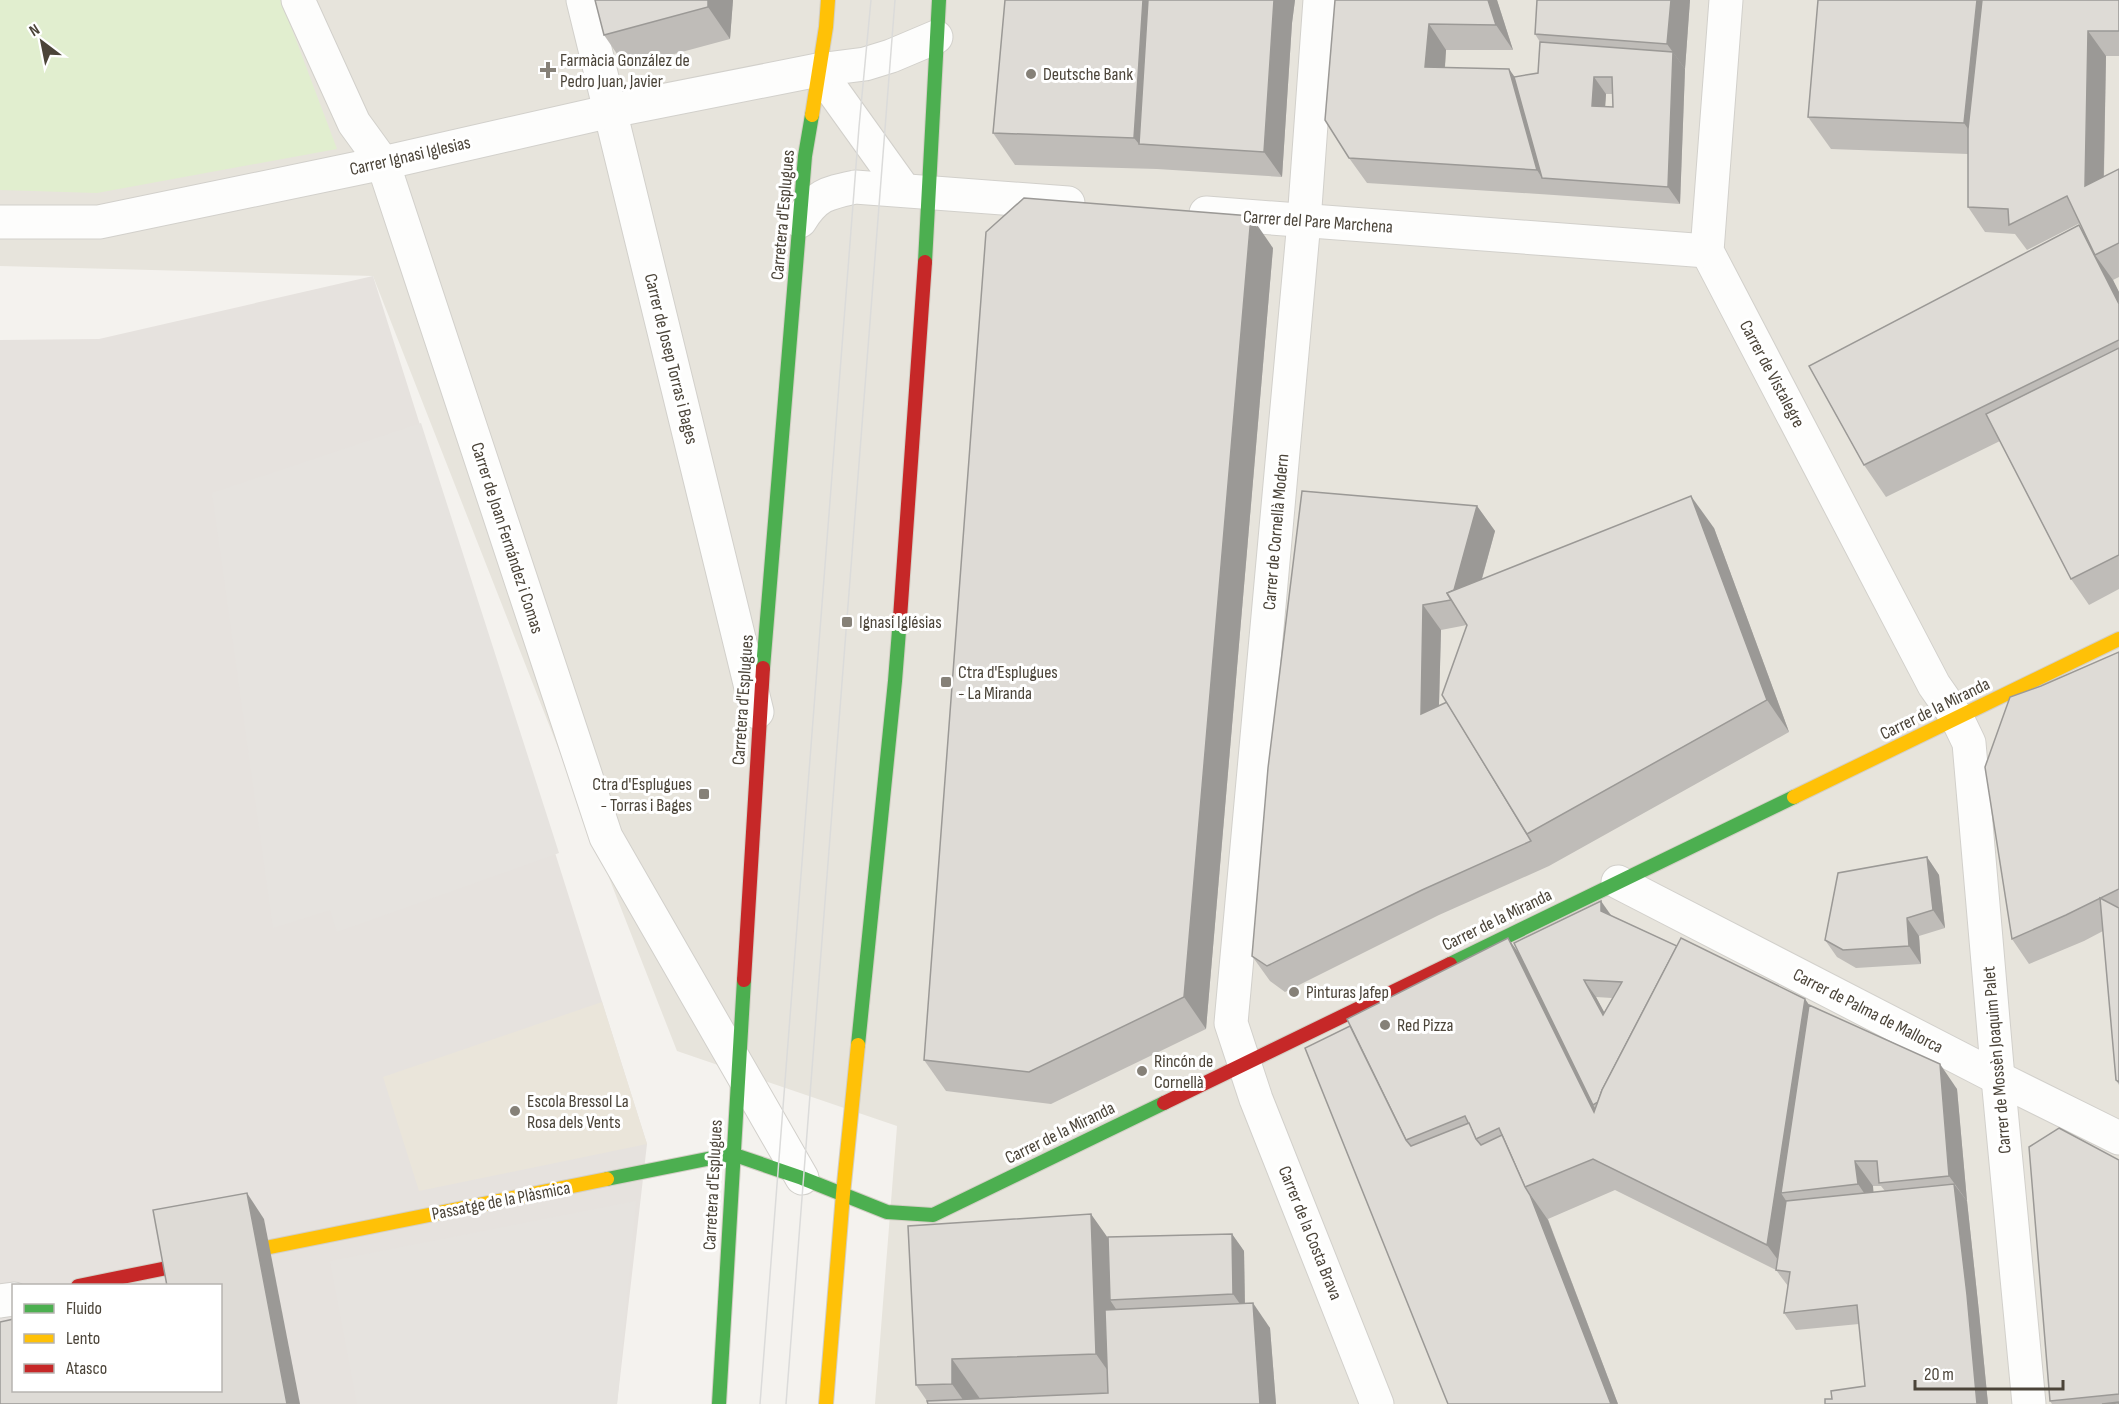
<svg xmlns="http://www.w3.org/2000/svg" width="2119" height="1404" font-family="'Sofia Sans Condensed',sans-serif">
	<style>
		.residential { fill: #e7e4dc }
		.industrial { fill: #e6e2de; fill-rule: evenodd }
		.education { fill: #eae5da }
		.green { fill: #e1eecf }
		.parking { fill: #e6e3df }
		.lines { fill: none; stroke-linecap: round; stroke-linejoin: round }
		.street-casing { stroke: #d2d0cb; stroke-width: 35 }
		.fast-casing { stroke: #d3cfc5; stroke-width: 16 }
		.slow-casing { stroke: #d3cfc5; stroke-width: 16 }
		.jam-casing { stroke: #d3cfc5; stroke-width: 16 }
		.street { stroke: #fdfdfc; stroke-width: 33 }
		.fast { stroke: #4caf50; stroke-width: 14 }
		.slow { stroke: #ffc107; stroke-width: 14 }
		.jam { stroke: #c62828; stroke-width: 14 }
		.tram { stroke: #dbdbda; stroke-width: 1.5 }
		.wall { fill: #bfbcb8; fill-rule: evenodd }
		.shaded-wall { fill: #9b9996 }
		.building { fill: #dedbd6; stroke: #9b9996; stroke-width: 1.5; fill-rule: evenodd }
		.poi-dot { fill: #868178; stroke: #fff; stroke-width: 2 }
		.labels { text-anchor: middle; dominant-baseline: central; stroke-width: 6; stroke-linejoin: round; paint-order: stroke }
		.poi-label { font-size: 18px; fill: #4b4439; stroke: #fff; text-anchor: start }
		.street-label { font-size: 18px; fill: #4b4439; stroke: #fff }
	</style>
	<rect width="100%" height="100%" fill="#f4f2ee"/>
	<!-- residential -->
	<path class="residential" d="M0 0H2119V1404H875L897 1126 677 1051 373 276 0 266Z"/>
	<!-- industrial -->
	<path class="industrial" d="M373 276 647 1144 617 1404H0V340L99 339ZM14 1286H220V1390H14Z"/>
	<!-- education -->
	<path class="education" d="M602 1002 647 1144 419 1191 383 1077Z"/>
	<!-- green -->
	<path class="green" d="M0 0H281L337 149 97 193 0 190Z"/>
	<!-- parking -->
	<g class="parking">
		<path d="M421 423 559 853 337 932 330 910 273 928 212 493Z"/>
		<path d="M636 1201 617 1404H357L330 1261Z"/>
	</g>
	<g class="lines">
		<defs>
			<g id="street">
				<path d="M298 0 354 123 383 163 606 837 802 1178"/>
				<path d="M583 0 757 712"/>
				<path d="M1320 0 1304 221 1231 1023 1256 1099 1377 1404"/>
				<path d="M1726 0 1707 251 1934 685 1957 718 1969 743 1998 1078 2029 1404"/>
				<path d="M818 70 904 190"/>
				<path d="M1206 213 1707 251"/>
				<path d="M800 221C816 195 827 193 855 187L1068 203"/>
				<path d="M0 222H99L383 163 611 111 818 70 865 64 891 56 936 37"/>
				<path d="M1618 882 1998 1078 2119 1138"/>
				<path d="M0 1301 14 1299"/>
			</g>
			<g id="fast">
				<path d="M925 262 939 0"/>
				<path d="M763 668 805 156 812 115"/>
				<path d="M1450 964 1794 797"/>
				<path d="M858 1045 895 681 900 618"/>
				<path d="M607 1179 732 1154 802 1178 887 1212 933 1215 1164 1103"/>
				<path d="M719 1404 744 980"/>
			</g>
			<g id="slow">
				<path d="M812 115 826 27 828 0"/>
				<path d="M1794 797 2119 639"/>
				<path d="M270 1247 607 1179"/>
				<path d="M826 1404 843 1194 858 1045"/>
			</g>
			<g id="jam">
				<path d="M900 618 925 262"/>
				<path d="M744 980 763 668"/>
				<path d="M1164 1103 1450 964"/>
				<path d="M78 1286 177 1266"/>
			</g>
		</defs>
		<!-- street casing -->
		<use href="#street" class="street-casing"/>
		<!-- fast casing -->
		<use href="#fast" class="fast-casing"/>
		<!-- slow casing -->
		<use href="#slow" class="slow-casing"/>
		<!-- jam casing -->
		<use href="#jam" class="jam-casing"/>
		<!-- street -->
		<use href="#street" class="street"/>
		<!-- fast -->
		<use href="#fast" class="fast"/>
		<!-- slow -->
		<use href="#slow" class="slow"/>
		<!-- jam -->
		<use href="#jam" class="jam"/>
		<!-- tram -->
		<g class="tram">
			<path d="M760 1404 859 127 871 0"/>
			<path d="M786 1404 895 0"/>
		</g>
	</g>
	<!-- wall -->
	<g class="wall">
		<path d="M733 0 730 39 626 67 604 35Z"/>
		<path d="M1005 0H1295L1292 23 1282 177 1157 169 1015 165 993 133Z"/>
		<path d="M1335 0H1497L1513 50H1446L1445 68 1509 69 1514 77 1538 73 1540 42 1535 34 1537 0H1690L1685 69 1680 204 1554 195 1367 183 1349 158ZM1606 94H1612L1613 107H1605Z"/>
		<path d="M2119 0V56H2106L2104 177 2119 169V277L2113 280 2119 292V589L2089 605 2071 579 2000 441 1886 497 1864 465 2079 225 2085 233 2080 223 2027 250 2015 234 1985 232 1968 207V154L1831 149 1808 117Z"/>
		<path d="M1273 248 1206 1029 1051 1104 946 1091 924 1060Z"/>
		<path d="M1302 491 1477 506 1495 531 1482 579 1714 528 1789 732 1549 866 1439 915 1285 992 1270 981 1252 956ZM1467 625 1447 702 1439 706 1441 630Z"/>
		<path d="M2119 652V1085L2116 1080 2103 931 2084 941 2029 964 2012 939 2041 686Z"/>
		<path d="M1927 857 1939 875 1945 928 1919 936 1921 964 1856 968 1837 957 1825 940Z"/>
		<path d="M1612 916 1677 946 1805 999 1809 1005 1957 1089 1967 1201 1979 1312 1988 1404 1832 1399 1865 1386 1859 1324 1796 1330 1784 1313 1788 1286 1776 1270 1615 1190 1548 1219 1618 1404 1305 1048 1519 954ZM1596 997 1612 998 1604 1012ZM1873 1186H1881L1885 1191 1873 1192Z"/>
		<path d="M2119 1160V1404H2052L2050 1401Z"/>
		<path d="M1232 1234 1244 1251 1245 1303 1270 1328 1276 1404H928L927 1401 916 1385 1108 1237Z"/>
	</g>
	<!-- shaded-wall -->
	<g class="shaded-wall">
		<path d="M708 0H733L730 39 708 7Z"/>
		<path d="M1143 0H1155L1139 144 1134 138Z"/>
		<path d="M1274 0H1295L1292 23 1282 177 1264 152Z"/>
		<path d="M1488 0H1497L1513 50 1496 25Z"/>
		<path d="M1671 0H1690L1685 69 1667 44Z"/>
		<path d="M1977 0H2002L1986 155 1964 123Z"/>
		<path d="M1429 24 1446 50 1443 93 1425 67Z"/>
		<path d="M2088 31 2106 56 2103 211 2085 186Z"/>
		<path d="M1673 52 1685 69 1680 204 1668 187Z"/>
		<path d="M1509 69 1527 94 1542 178 1537 170Z"/>
		<path d="M1594 77 1606 94 1604 124 1592 106Z"/>
		<path d="M1251 216 1273 248 1206 1029 1184 997Z"/>
		<path d="M2079 225 2099 253 2095 255 2113 280 2119 292V304Z"/>
		<path d="M1691 496 1714 528 1789 732 1767 700Z"/>
		<path d="M1477 506 1495 531 1469 625 1451 600Z"/>
		<path d="M1423 605 1441 630 1438 739 1421 714Z"/>
		<path d="M1927 857 1939 875 1945 928 1933 910Z"/>
		<path d="M1601 901 1613 918 1601 911Z"/>
		<path d="M1907 918 1919 936 1921 964 1909 946Z"/>
		<path d="M1508 938 1530 969 1593 1105 1605 1122 1594 1112Z"/>
		<path d="M1584 980 1596 997 1615 1032 1603 1015Z"/>
		<path d="M1805 999 1827 1031 1781 1193 1798 1219 1786 1271 1767 1245Z"/>
		<path d="M1940 1064 1957 1089 1967 1201 1949 1176Z"/>
		<path d="M1855 1161 1873 1186 1875 1209 1858 1184Z"/>
		<path d="M1954 1184 1967 1201 1979 1312 1988 1404H1977Z"/>
		<path d="M247 1193 264 1219 300 1404H287Z"/>
		<path d="M1530 1194 1548 1220 1618 1404H1611Z"/>
		<path d="M1091 1214 1120 1255 1110 1300 1122 1318 1125 1395 1096 1354Z"/>
		<path d="M1232 1234 1244 1251 1245 1311 1233 1294Z"/>
		<path d="M1253 1303 1270 1328 1276 1404H1260Z"/>
		<path d="M952 1359 981 1400 966 1404 952 1384Z"/>
	</g>
	<!-- building -->
	<g class="building">
		<path d="M595 0H708V7L604 35Z"/>
		<path d="M1005 0H1143L1134 138 993 133Z"/>
		<path d="M1148 0H1274L1264 152 1139 144Z"/>
		<path d="M1335 0H1488L1496 25 1429 24 1425 67 1509 69 1537 170 1349 158 1325 120Z"/>
		<path d="M1537 0H1671L1667 44 1535 34Z"/>
		<path d="M1818 0H1977L1964 123 1808 117Z"/>
		<path d="M1982 0H2119V31H2088L2085 186 2119 169V243L2095 255 2067 196 2009 225 2008 209 1968 207V129Z"/>
		<path d="M1540 42 1673 52 1668 187 1542 178 1514 77 1538 73ZM1594 77H1612L1613 107 1592 106Z"/>
		<path d="M1024 198 1251 216 1184 997 1029 1072 924 1060 986 232Z"/>
		<path d="M2079 225 2119 304V340L1864 465 1809 366Z"/>
		<path d="M2119 348V555L2071 579 1986 414Z"/>
		<path d="M1302 491 1477 506 1454 590 1447 593 1451 600 1423 605 1421 714 1447 702 1531 841 1422 890 1267 966 1252 956 1268 768Z"/>
		<path d="M1691 496 1767 700 1527 834 1442 695 1467 625 1447 593Z"/>
		<path d="M2119 652V889L2066 915 2012 939 1985 767 2010 697 2041 686Z"/>
		<path d="M1927 857 1933 910 1907 918 1909 946 1843 950 1825 940 1838 873Z"/>
		<path d="M2100 898 2119 908V1082L2116 1080Z"/>
		<path d="M1601 901V911L1677 946 1602 1090 1598 1102 1593 1105 1514 943ZM1584 980 1622 982 1603 1015Z"/>
		<path d="M1508 938 1594 1112 1602 1090 1681 938 1805 999 1767 1245 1593 1159 1525 1187 1499 1128 1476 1139 1465 1116 1406 1140 1347 1019Z"/>
		<path d="M1809 1005 1940 1064 1949 1176 1879 1183 1877 1161H1855L1858 1184 1781 1193Z"/>
		<path d="M1350 1026 1406 1140 1411 1146 1469 1123 1476 1139 1481 1145 1502 1135 1525 1187 1530 1195 1611 1404H1448L1305 1048Z"/>
		<path d="M2059 1128 2119 1160V1394L2050 1401 2029 1147Z"/>
		<path d="M1954 1184 1967 1295 1977 1404H1825V1399H1832L1831 1391 1865 1386 1857 1305 1784 1313 1790 1272 1776 1270 1786 1201Z"/>
		<path d="M247 1193 287 1404H0V1322L14 1319V1390H220V1286H167L153 1210Z"/>
		<path d="M1091 1214 1096 1354 952 1359V1384L916 1385 908 1226Z"/>
		<path d="M1232 1234 1233 1294 1110 1300 1108 1237Z"/>
		<path d="M1253 1303 1260 1404H928L927 1401 1108 1393 1105 1310Z"/>
		<path d="M2119 1402V1404H2102Z"/>
	</g>
	<!-- markers -->
	<g class="poi-dot">
		<path d="M545 61h6v6h6v6h-6v6h-6v-6h-6v-6h6z"/>
		<circle cx="1031" cy="74" r="6"/>
		<rect x="841" y="616" width="12" height="12" rx="3"/>
		<rect x="940" y="676" width="12" height="12" rx="3"/>
		<rect x="698" y="788" width="12" height="12" rx="3"/>
		<circle cx="1294" cy="992" r="6"/>
		<circle cx="1385" cy="1025" r="6"/>
		<circle cx="1142" cy="1071" r="6"/>
		<circle cx="515" cy="1111" r="6"/>
	</g>
	<g class="labels">
		<!-- poi labels -->
		<g class="poi-label">
			<text x="560" y="60">Farmàcia González de<tspan x="560" dy="21">Pedro Juan, Javier</tspan></text>
			<text x="1043" y="74">Deutsche Bank</text>
			<text x="859" y="622">Ignasi Iglésias</text>
			<text x="958" y="672">Ctra d'Esplugues<tspan x="958" dy="21">- La Miranda</tspan></text>
			<text x="692" y="784" text-anchor="end">Ctra d'Esplugues<tspan x="692" dy="21">- Torras i Bages</tspan></text>
			<text x="1306" y="992">Pinturas Jafep</text>
			<text x="1397" y="1025">Red Pizza</text>
			<text x="1154" y="1061">Rincón de<tspan x="1154" dy="21">Cornellà</tspan></text>
			<text x="527" y="1101">Escola Bressol La<tspan x="527" dy="21">Rosa dels Vents</tspan></text>
		</g>
		<!-- street labels -->
		<g class="street-label">
			<text transform="translate(410 156) rotate(-13)">Carrer Ignasi Iglesias</text>
			<text transform="translate(783 215) rotate(-85)">Carretera d'Esplugues</text>
			<text transform="translate(1318 222) rotate(4)">Carrer del Pare Marchena</text>
			<text transform="translate(671 359) rotate(76)">Carrer de Josep Torras i Bages</text>
			<text transform="translate(1772 374) rotate(62)">Carrer de Vistalegre</text>
			<text transform="translate(1276 532) rotate(-85)">Carrer de Cornellà Modern</text>
			<text transform="translate(507 538) rotate(72)">Carrer de Joan Fernández i Comas</text>
			<text transform="translate(743 700) rotate(-86)">Carretera d'Esplugues</text>
			<text transform="translate(1935 709) rotate(-26)">Carrer de la Miranda</text>
			<text transform="translate(1497 920) rotate(-26)">Carrer de la Miranda</text>
			<text transform="translate(1868 1011) rotate(27)">Carrer de Palma de Mallorca</text>
			<text transform="translate(1997 1060) rotate(-95)">Carrer de Mossèn Joaquim Palet</text>
			<text transform="translate(1060 1133) rotate(-26)">Carrer de la Miranda</text>
			<text transform="translate(713 1185) rotate(-87)">Carretera d'Esplugues</text>
			<text transform="translate(501 1201) rotate(-11)">Passatge de la Plàsmica</text>
			<text transform="translate(1310 1233) rotate(68)">Carrer de la Costa Brava</text>
		</g>
	</g>
	<!-- legend -->
	<rect x="12" y="1284" width="210" height="108" fill="#ffffff" stroke="#b7b4b0" stroke-width="1.5"/>
	<rect x="24" y="1304" width="30" height="9" fill="#4caf50" stroke="#b7b4b0" stroke-width="1.5"/>
	<text x="66" y="1314" font-size="18" fill="#4b4439">Fluido</text>
	<rect x="24" y="1334" width="30" height="9" fill="#ffc107" stroke="#b7b4b0" stroke-width="1.5"/>
	<text x="66" y="1344" font-size="18" fill="#4b4439">Lento</text>
	<rect x="24" y="1364" width="30" height="9" fill="#c62828" stroke="#b7b4b0" stroke-width="1.5"/>
	<text x="66" y="1374" font-size="18" fill="#4b4439">Atasco</text>
	<!-- north arrow -->
	<g transform="translate(42 42) rotate(328)" stroke="#ffffff" stroke-width="4.5" paint-order="stroke">
	<path d="M0-4.5L10 22L0 15L-10 22Z" fill="#4b4439"/>
	<text y="-9" font-size="16" font-weight="bold" text-anchor="middle" fill="#4b4439">N</text>
	</g>
	<!-- scale -->
	<path d="M1915 1380v9h148v-9" fill="none" stroke="#4b4439" stroke-width="3"/>
	<text x="1924" y="1380" font-size="18" fill="#4b4439" stroke="#ffffff" stroke-width="4.5" paint-order="stroke">20 m</text>
</svg>
